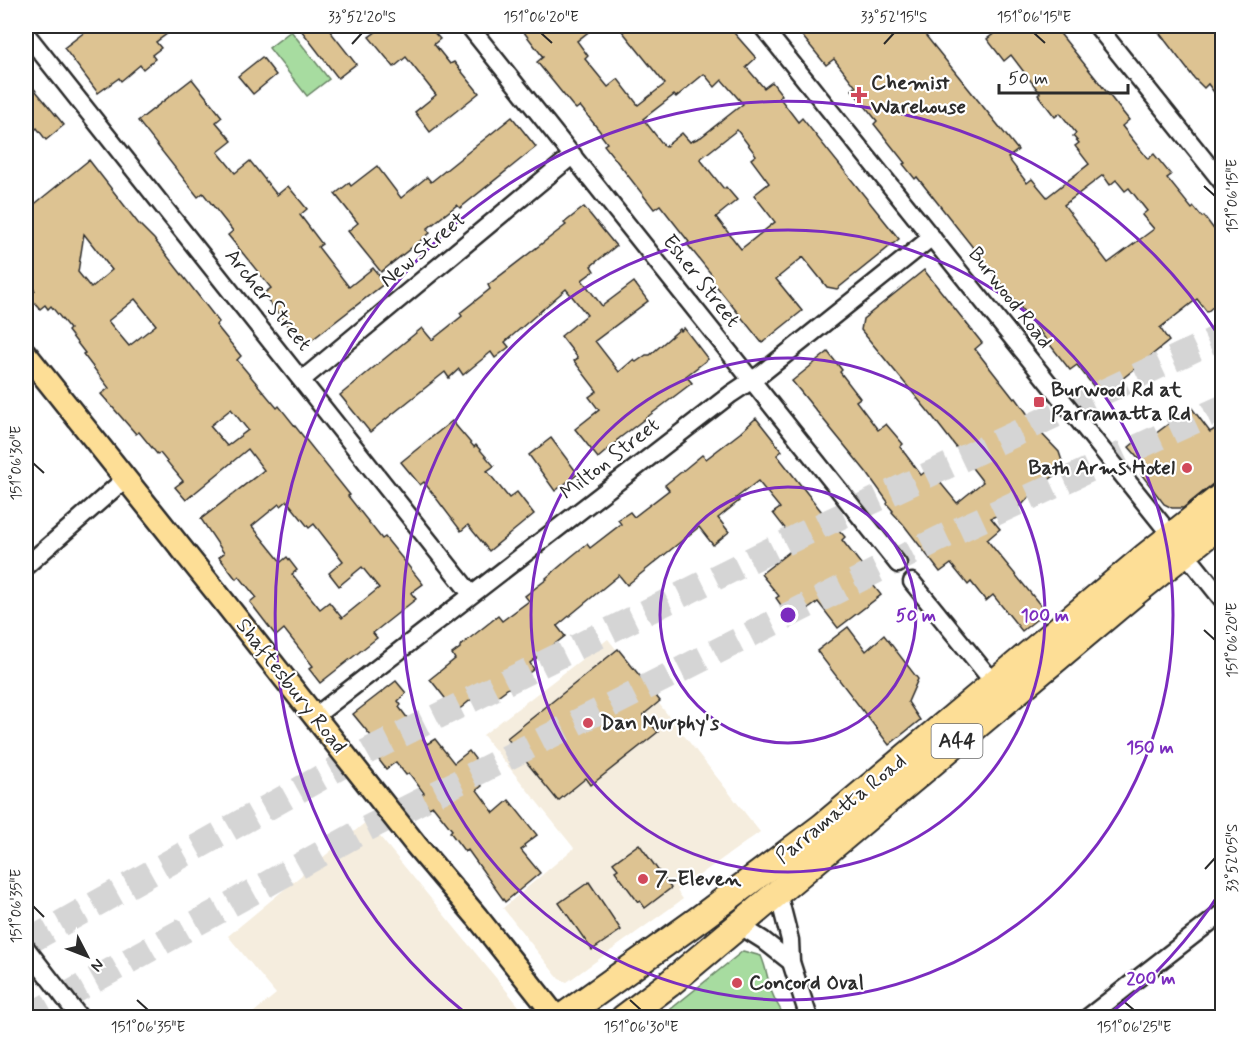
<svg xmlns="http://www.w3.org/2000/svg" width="1248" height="1043" font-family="Mynerve,sans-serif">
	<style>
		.built { fill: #f5edde }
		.green { fill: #a7dca0; stroke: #698466; stroke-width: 1.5 }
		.building { fill: #ddc392; stroke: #2b2b2b; stroke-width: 1.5; fill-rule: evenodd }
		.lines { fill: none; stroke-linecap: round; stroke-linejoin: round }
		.highway-tunnel { stroke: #d5d5d5; stroke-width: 26; stroke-dasharray: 26 13; stroke-linecap: butt }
		.minor-casing { stroke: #2b2b2b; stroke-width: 21 }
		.major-casing { stroke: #2b2b2b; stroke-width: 26 }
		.highway-casing { stroke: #2b2b2b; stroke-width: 30 }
		.minor { stroke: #fff; stroke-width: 16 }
		.major { stroke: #fdde96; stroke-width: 21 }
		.highway { stroke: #fdde96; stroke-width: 26 }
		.ticks { fill: none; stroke: #2b2b2b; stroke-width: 2 }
		.ring { fill: none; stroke: #7b2cbf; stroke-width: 3 }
		.poi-dot { fill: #d1495b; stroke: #fff; stroke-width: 2 }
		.labels { text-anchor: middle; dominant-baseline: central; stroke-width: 4.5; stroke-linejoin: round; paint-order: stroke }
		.shield { fill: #fff; stroke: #6b6b6b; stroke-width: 1.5 }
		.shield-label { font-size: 20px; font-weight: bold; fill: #2b2b2b }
		.poi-label { font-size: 21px; font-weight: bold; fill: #2b2b2b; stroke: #fff; text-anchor: start }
		.street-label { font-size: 21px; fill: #2b2b2b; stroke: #fff }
		.centre { fill: #7b2cbf; stroke: #fff; stroke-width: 3 }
		.ring-label { font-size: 18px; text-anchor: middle; font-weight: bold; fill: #7b2cbf; stroke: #fff; stroke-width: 4.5; stroke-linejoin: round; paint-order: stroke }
		.neatline { fill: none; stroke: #2b2b2b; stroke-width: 2 }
		.ticks-label { font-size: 15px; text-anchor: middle; fill: #2b2b2b }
	</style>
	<rect width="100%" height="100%" fill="#fff"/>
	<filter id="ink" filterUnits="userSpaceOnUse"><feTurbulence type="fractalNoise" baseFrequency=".0167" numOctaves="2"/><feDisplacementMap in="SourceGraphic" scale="12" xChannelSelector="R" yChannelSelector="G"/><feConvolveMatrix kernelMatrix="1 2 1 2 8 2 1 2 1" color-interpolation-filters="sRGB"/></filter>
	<g filter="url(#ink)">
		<!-- built -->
		<g class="built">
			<path d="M608 639 760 832 677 891 683 899 567 982 559 979 503 908 574 848 483 735Z"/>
			<path d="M367 821 519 1006 518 1017H248L276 994 228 936Z"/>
		</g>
		<!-- green -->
		<g class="green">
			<path d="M291 31 329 79 307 96 269 48Z"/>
			<path d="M743 951 761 956C767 969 768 984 773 995 776 1003 781 1009 784 1017H661Z"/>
		</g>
		<!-- building -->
		<g class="building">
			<path d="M81 26H178L156 42 161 48 152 55 155 59 143 69 140 65 121 81 119 78 98 93 64 48 86 31Z"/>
			<path d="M298 26H326L356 64 338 78Z"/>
			<path d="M384 26H428L440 39 434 44 450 64 454 62 479 93 430 132 415 112 436 95 406 57 394 67 369 37Z"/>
			<path d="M530 26H596L577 41 588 56 585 59 608 87 618 79 638 105 665 84 618 26H728L756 58 746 67 764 88 772 82 782 95 779 97 798 122 802 118 899 239 837 289 827 287 803 257 776 279 802 311 762 343 709 277 712 275 687 244 689 242 660 205 654 209 604 145 607 143 601 135 602 134 580 106 576 109 572 105 537 62 543 57 523 31ZM704 74 715 87 722 80 743 104 701 137 690 142 682 133 665 147 643 119 674 95 676 97ZM737 130 756 155 751 159 769 183 754 195 775 222 741 249 716 217 737 200 726 187 724 189 700 159Z"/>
			<path d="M794 26H918L1018 150 1008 158 1027 183 1032 179 1047 197 1089 164 1075 146 1079 143 1073 136 1076 133 1060 113 1055 117 1038 95 1040 93 1011 55 1004 61 987 39 1004 26H1054L1129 120 1122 126 1148 159 1154 154 1171 175 1167 178 1192 209 1194 207 1202 217 1204 216 1222 240V299L1207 312 1197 299 1160 328 1169 341 1101 396 1077 365 1070 370 917 177 915 179 903 164 905 163 874 124 877 121 852 90 856 87 834 59 826 65ZM1103 175 1110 185 1116 180 1125 191 1129 188 1147 211 1142 215 1154 229 1108 263 1064 205Z"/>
			<path d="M1154 26H1222V103L1208 84 1204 88 1194 78Z"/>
			<path d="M262 57 276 75 253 94 238 76Z"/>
			<path d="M26 79 64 125 46 140 37 128 26 138Z"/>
			<path d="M192 79 222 117 216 122 232 141 218 152 235 173 250 161 277 195 288 186 307 209 300 215 322 244 318 247 349 287 373 268 385 283 304 346 263 294 271 288 228 235 233 231 203 193 198 197 138 121Z"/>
			<path d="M512 117 536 147 460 208 457 205 427 229 430 233 381 272 348 231 358 223 335 194 349 183 351 186 377 166 401 198 427 177 431 182Z"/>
			<path d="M89 160 138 223 154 239 219 322 216 325 241 356 237 360 277 408 279 406 350 495 348 496 382 539 385 537 423 584 411 593 416 599 373 633 377 638 320 683 309 669 313 666 284 629 276 636 250 602 256 597 239 576 236 579 219 557 224 553 201 519 264 470 248 449 186 500 175 487 183 481 160 453 157 454 139 432 136 434 101 394 109 388 83 354 85 353 68 331 70 329 51 306 48 309 45 305 40 309 29 296 35 291 26 279V211ZM84 234 112 270 91 288 78 272ZM135 299 156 325 129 346 108 321ZM231 409 248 430 227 446 210 426ZM287 501 309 528 314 524 343 561 329 573 339 586 362 567 379 588 342 618 329 602 320 609 292 574 297 570 287 557 281 562 252 526 279 504 281 506Z"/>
			<path d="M584 207 616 246 591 266 594 271 582 280 602 306 634 282 648 301 595 341 619 372 634 359 636 362 646 355H650L680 329 681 331 684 328 708 359 686 376 692 383 617 440 618 441 598 458 575 429 599 410 589 397 597 391 574 361 578 358 561 336 587 315 566 289 505 342 509 347 495 358 491 352 463 375 459 369 449 378 445 372 370 432 340 395 422 328 432 340 462 316 460 313 490 289 488 285 566 225 564 223Z"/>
			<path d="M924 270 982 343 975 349 1014 399 1016 398 1041 433 1059 452 1063 464 1054 476 1035 490 1022 505 991 518 1000 529 987 540 1046 612 1022 631 993 595 986 601 971 582 968 585 951 564 940 572 903 524 892 512 893 511 887 504 888 502 867 473 792 381 828 352 842 370 840 372 860 398 856 401 878 430 886 424 903 444 900 447 921 475 929 469 957 503 983 482 932 416 861 330 863 319Z"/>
			<path d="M1191 407 1210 432 1215 429 1222 438V479L1213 484 1183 508H1172L1164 504 1141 474 1148 469 1129 447 1151 429 1155 434Z"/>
			<path d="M756 418 782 451 777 455 829 521 830 520 845 537 842 540 876 583 873 585 881 595 838 628 818 602 792 621 776 598 779 596 761 574 798 545 773 513 780 508 758 481 736 498 739 501 718 518 729 532 713 545 699 527 627 585 619 575 557 626 565 636 530 663 534 669 488 703 479 693 456 712 430 679 455 659 452 654 460 648V646L498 616 502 621 529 601 525 596 547 579 546 578 572 556 587 544 590 548 621 524 618 520 630 512 634 517 669 490 665 485 685 469 702 455 706 459 740 433Z"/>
			<path d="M452 421 474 447 476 445 494 466 487 471 509 498 517 492 534 514 489 551 468 525 461 531 424 482 420 485 401 462Z"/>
			<path d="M551 438 578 474 555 491 529 455Z"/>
			<path d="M848 627 866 651 884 635 918 679 908 702 920 720 889 745 817 651Z"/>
			<path d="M618 649 660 701 643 715 658 732 591 785 586 778 558 801 507 738Z"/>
			<path d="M396 681 406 693 398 701 401 705 399 707 427 744 435 739 454 763 469 751 479 764 472 769 474 772 472 774 482 786 477 790 494 813 509 800 537 835 524 845 525 847 521 850 540 873 505 902 468 850 465 852 450 832 452 830 433 806 429 808 420 796 424 793 409 773 406 775 396 762 386 769 369 747 376 742 353 714Z"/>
			<path d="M639 844 671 888 645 908 640 901 638 902 615 871 618 869 613 863Z"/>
			<path d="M589 882 621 930 592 950 559 903Z"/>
		</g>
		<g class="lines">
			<!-- highway-tunnel -->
			<g class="highway-tunnel">
				<path d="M26 943 370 750 799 536 1222 336"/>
				<path d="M26 1018 364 830 939 539 1222 408"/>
			</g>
			<defs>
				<g id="minor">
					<path d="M469 26 898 564"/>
					<path d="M762 26 1222 599"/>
					<path d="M1097 26 1222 182"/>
					<path d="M27 35 471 594"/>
					<path d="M303 379 573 155"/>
					<path d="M26 566 125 479"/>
					<path d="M912 582 994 683"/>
					<path d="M314 717 731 394 761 374 932 237"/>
					<path d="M778 893 790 940 791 962 809 1018"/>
					<path d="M739 925 763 940 791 962"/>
					<path d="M26 948 80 1018"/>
					<path d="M1087 1018 1222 913"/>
				</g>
				<path id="major" d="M26 354 221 598 416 845 477 917 557 1018"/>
				<g id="highway">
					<path d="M561 1018 702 917 822 827 1145 557 1222 496"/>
					<path d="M624 1018 669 984 1138 590 1222 523"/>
				</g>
			</defs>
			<!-- minor casing -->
			<use href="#minor" class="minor-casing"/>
			<!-- major casing -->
			<use href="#major" class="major-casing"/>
			<!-- highway casing -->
			<use href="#highway" class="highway-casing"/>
			<!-- minor -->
			<use href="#minor" class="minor"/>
			<!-- major -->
			<use href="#major" class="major"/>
			<!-- highway -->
			<use href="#highway" class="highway"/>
		</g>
	</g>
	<!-- ticks -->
	<path class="ticks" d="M541 33 552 43M1034 33 1045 43M352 44 362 33M884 44 894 33M1204 186 1215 196M33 463 44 473M1204 630 1215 640M1205 869 1215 858M33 906 44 917M137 1000 148 1010M630 1000 641 1010M1122 1000 1134 1010"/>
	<!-- distance rings -->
	<g class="ring">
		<circle cx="788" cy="615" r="128"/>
		<circle cx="788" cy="615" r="257"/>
		<circle cx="788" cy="615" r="385"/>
		<path d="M1221 891A513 513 0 0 1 1107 1016M469 1016A513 513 0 1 1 1221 339"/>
	</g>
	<!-- markers -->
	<g class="poi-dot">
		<path d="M856 86h6v6h6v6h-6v6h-6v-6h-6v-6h6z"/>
		<rect x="1033" y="396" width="12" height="12" rx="3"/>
		<circle cx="1187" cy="468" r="6"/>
		<circle cx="588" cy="723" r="6"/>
		<circle cx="643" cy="879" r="6"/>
		<circle cx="737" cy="983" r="6"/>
	</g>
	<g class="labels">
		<!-- shield labels -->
		<rect class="shield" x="931.5" y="724" width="51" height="34" rx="4.5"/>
		<g class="shield-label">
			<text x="957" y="741">A44</text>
		</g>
		<!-- poi labels -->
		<g class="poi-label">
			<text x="871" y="83">Chemist<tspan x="871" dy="24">Warehouse</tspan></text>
			<text x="1051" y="390">Burwood Rd at<tspan x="1051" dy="24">Parramatta Rd</tspan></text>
			<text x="1175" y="468" text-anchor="end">Bath Arms Hotel</text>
			<text x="600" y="723">Dan Murphy's</text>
			<text x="655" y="879">7-Eleven</text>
			<text x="749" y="983">Concord Oval</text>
		</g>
		<!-- street labels -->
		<g class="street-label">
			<text transform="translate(423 250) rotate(-40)">New Street</text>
			<text transform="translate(701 281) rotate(52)">Esher Street</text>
			<text transform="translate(1010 298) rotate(52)">Burwood Road</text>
			<text transform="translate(268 300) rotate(51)">Archer Street</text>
			<text transform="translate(610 459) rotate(-38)">Milton Street</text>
			<text transform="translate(291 686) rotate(52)">Shaftesbury Road</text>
			<text transform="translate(841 809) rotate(-39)">Parramatta Road</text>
		</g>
	</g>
	<circle cx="788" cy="615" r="9" class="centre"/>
	<g class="ring-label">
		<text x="916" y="621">50 m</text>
		<text x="1045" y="621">100 m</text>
		<text x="1150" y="753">150 m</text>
		<text x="1151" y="984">200 m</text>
	</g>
	<!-- margin -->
	<rect width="1248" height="1043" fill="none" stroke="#fff" stroke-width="66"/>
	<!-- north arrow -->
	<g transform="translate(87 956) rotate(132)" stroke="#ffffff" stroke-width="4.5" paint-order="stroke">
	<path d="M0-4.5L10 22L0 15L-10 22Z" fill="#2b2b2b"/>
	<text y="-9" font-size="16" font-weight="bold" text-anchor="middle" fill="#2b2b2b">N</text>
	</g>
	<!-- scale -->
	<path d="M999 84v9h129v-9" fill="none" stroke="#2b2b2b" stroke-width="3"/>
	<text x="1008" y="84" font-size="18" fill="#2b2b2b" stroke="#ffffff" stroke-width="4.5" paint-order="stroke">50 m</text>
	<rect x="33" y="33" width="1182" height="977" class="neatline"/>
	<g class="ticks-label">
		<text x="362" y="22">33°52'20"S</text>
		<text x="541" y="22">151°06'20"E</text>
		<text x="894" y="22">33°52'15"S</text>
		<text x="1034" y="22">151°06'15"E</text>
		<text transform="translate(1232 196) rotate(-90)" y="5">151°06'15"E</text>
		<text transform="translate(16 463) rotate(-90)" y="5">151°06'30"E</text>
		<text transform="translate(1232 640) rotate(-90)" y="5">151°06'20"E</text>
		<text transform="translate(1232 858) rotate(-90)" y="5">33°52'05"S</text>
		<text transform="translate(16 906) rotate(-90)" y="5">151°06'35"E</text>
		<text x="148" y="1032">151°06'35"E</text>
		<text x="641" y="1032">151°06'30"E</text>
		<text x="1134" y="1032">151°06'25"E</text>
	</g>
</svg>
